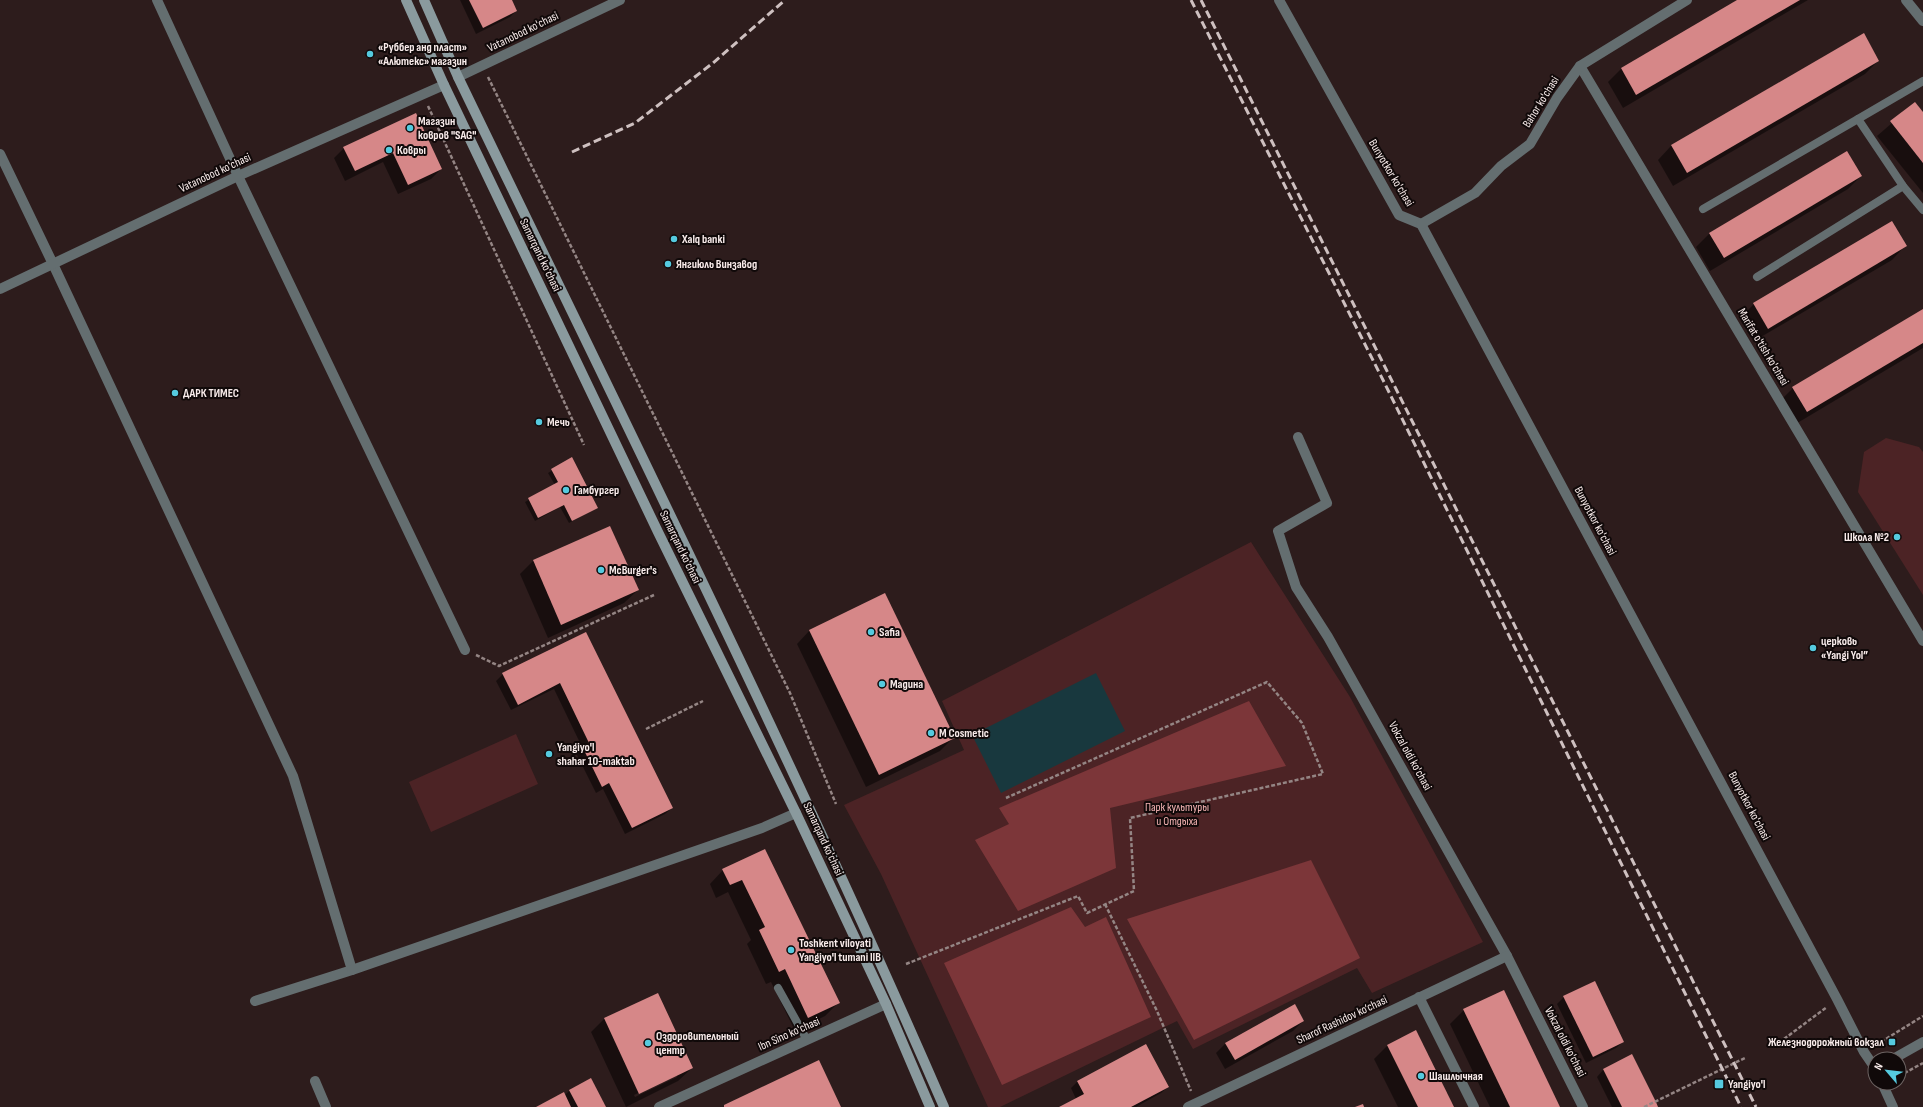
<svg xmlns="http://www.w3.org/2000/svg" width="1923" height="1107" font-family="'Sofia Sans Condensed',sans-serif">
	<style>
		.green { fill: #4c2325 }
		.forest { fill: #7c3639 }
		.water { fill: #18383e }
		.shadow { fill: #0007; fill-rule: evenodd }
		.building { fill: #d68788 }
		.lines { fill: none; stroke-linecap: round; stroke-linejoin: round }
		.path { stroke: #948584; stroke-width: 2.5; stroke-dasharray: 4 2; stroke-linecap: butt }
		.lane { stroke: #646e70; stroke-width: 8 }
		.street { stroke: #646e70; stroke-width: 10 }
		.secondary { stroke: #8a9a9e; stroke-width: 10 }
		.rail { stroke: #cec0c0; stroke-width: 3; stroke-dasharray: 8 4; stroke-linecap: butt }
		.poi-dot { fill: #55cadf; stroke: #100909; stroke-width: 1.5 }
		.labels { text-anchor: middle; dominant-baseline: central; stroke-width: 4; stroke-linejoin: round; paint-order: stroke }
		.street-label { font-size: 12px; fill: #f9eceb; stroke: #100909 }
		.poi-label { font-size: 12px; font-weight: bold; fill: #f9eceb; stroke: #100909; text-anchor: start }
		.park-label { font-size: 12px; fill: #f5b4b4; stroke: #100909 }
	</style>
	<rect width="100%" height="100%" fill="#2d1c1c"/>
	<!-- green -->
	<g class="green">
		<path d="M1886 438 1919 447 1923 452V595L1858 492 1864 452Z"/>
		<path d="M1251 542 1350 697 1483 942 1372 993 1357 968 1193 1049 1177 1021 1000 1107H988L881 874 844 805 964 750 942 701Z"/>
		<path d="M516 734 538 784 431 832 409 782Z"/>
	</g>
	<!-- forest -->
	<g class="forest">
		<path d="M1249 701 1286 766 1110 808 1116 868 1018 911 975 840 1009 824 999 808Z"/>
		<path d="M1311 860 1360 958 1194 1040 1127 919Z"/>
		<path d="M1071 907 1085 927 1106 917 1151 1017 1002 1085 944 963Z"/>
	</g>
	<!-- water -->
	<path class="water" d="M1096 673 1125 731 1001 793 972 735Z"/>
	<!-- shadow -->
	<g class="shadow">
		<path d="M460 0H511L516 11 510 17 476 34Z"/>
		<path d="M1739 0H1808L1623 108 1608 82 1621 69Z"/>
		<path d="M1863 34 1878 61 1865 74 1673 186 1658 160 1671 146Z"/>
		<path d="M1915 103 1923 114V193L1877 136Z"/>
		<path d="M415 114 441 169 431 179 398 194 383 162 345 181 334 158 344 148Z"/>
		<path d="M1847 152 1861 176 1848 189 1710 271 1696 247 1709 234Z"/>
		<path d="M1891 223 1905 246 1892 260 1754 341 1740 318 1754 304Z"/>
		<path d="M1923 311V348L1794 425 1780 401 1793 388Z"/>
		<path d="M571 459 597 507 569 523 560 507 535 521 525 502 555 485 548 473Z"/>
		<path d="M610 527 638 590 624 603 548 638 520 574 533 561Z"/>
		<path d="M810 630 954 737 940 751 866 787 797 644Z"/>
		<path d="M585 633 672 808 665 814 625 834 603 789 596 793 576 753 582 747 554 689 511 710 496 681 503 674Z"/>
		<path d="M765 850 838 1003 825 1016 795 1031 771 982 766 984 747 944 751 940 728 892 716 898 710 884 723 870Z"/>
		<path d="M657 994 692 1068 678 1081 626 1107 591 1032 604 1019ZM677 1075V1077L635 1097 634 1095Z"/>
		<path d="M1564 997 1623 1042 1616 1048 1586 1063 1557 1004Z"/>
		<path d="M1464 1010 1559 1107H1490L1450 1024Z"/>
		<path d="M1303 1021 1293 1031 1225 1069 1216 1053 1226 1043Z"/>
		<path d="M1146 1045 1168 1087 1161 1093 1136 1107H1061L1076 1099 1071 1088 1077 1082Z"/>
		<path d="M1388 1045 1453 1107H1398L1374 1059Z"/>
		<path d="M1631 1056 1657 1107H1612L1597 1077 1603 1070Z"/>
		<path d="M570 1090 604 1107H538L564 1096Z"/>
	</g>
	<!-- building -->
	<g class="building">
		<path d="M469 0H512L517 11 483 28Z"/>
		<path d="M1737 0H1800L1636 95 1621 68Z"/>
		<path d="M1864 33 1879 61 1687 173 1671 145Z"/>
		<path d="M1915 102 1923 112V163L1890 121Z"/>
		<path d="M416 113 442 169 408 185 393 153 355 171 343 147Z"/>
		<path d="M1847 151 1862 176 1724 258 1709 233Z"/>
		<path d="M1892 221 1907 246 1768 329 1753 303Z"/>
		<path d="M1923 309V343L1807 412 1792 387Z"/>
		<path d="M572 457 598 508 572 521 564 505 538 518 528 498 558 482 551 469Z"/>
		<path d="M610 526 639 590 561 625 533 560Z"/>
		<path d="M885 593 955 738 879 775 809 630Z"/>
		<path d="M586 632 673 808 632 828 609 783 602 787 582 746 589 743 560 683 518 705 502 673Z"/>
		<path d="M765 849 840 1003 808 1018 785 969 779 972 759 930 765 927 742 880 730 885 722 869Z"/>
		<path d="M1595 981 1624 1042 1593 1057 1563 996Z"/>
		<path d="M1504 990 1560 1107H1510L1463 1009Z"/>
		<path d="M658 993 693 1068 639 1094 604 1018Z"/>
		<path d="M1295 1004 1304 1021 1235 1060 1225 1043Z"/>
		<path d="M1416 1030 1454 1107H1418L1387 1045Z"/>
		<path d="M1146 1044 1169 1087 1131 1107H1059L1084 1094 1077 1081Z"/>
		<path d="M1632 1054 1656 1102 1658 1107H1622L1603 1069Z"/>
		<path d="M819 1060 841 1107H724V1105Z"/>
		<path d="M591 1078 606 1107H578L569 1090Z"/>
		<path d="M564 1092 571 1107H536Z"/>
		<path d="M1363 1104 1364 1107H1355Z"/>
	</g>
	<g class="lines">
		<!-- path -->
		<g class="path">
			<path d="M488 77 790 693 836 804"/>
			<path d="M428 106 584 445"/>
			<path d="M476 655 499 666 654 595"/>
			<path d="M646 729 703 701"/>
			<path d="M1105 904 1157 1011 1191 1091"/>
			<path d="M906 964 1078 896 1087 913 1134 891 1130 818 1323 774 1302 723 1267 682 1006 798"/>
			<path d="M1784 1039 1827 1007"/>
			<path d="M1876 1045 1923 1016"/>
			<path d="M1899 1076 1923 1063"/>
			<path d="M1644 1107 1745 1058"/>
		</g>
		<!-- lane -->
		<g class="lane">
			<path d="M1923 81 1858 119 1903 186 1923 210"/>
			<path d="M1703 209 1858 119"/>
			<path d="M1757 277 1903 186"/>
			<path d="M778 988 807 1040"/>
		</g>
		<!-- street -->
		<g class="street">
			<path d="M157 0 238 176 465 650"/>
			<path d="M1279 0 1399 215 1421 224 1837 999 1864 1052 1875 1068"/>
			<path d="M1906 0 1923 21"/>
			<path d="M1580 66 1923 641"/>
			<path d="M458 77 620 0"/>
			<path d="M0 154 53 264 293 776 352 970 255 1001"/>
			<path d="M1421 224 1475 193 1501 166 1530 144 1557 98 1580 66 1687 0"/>
			<path d="M0 289 238 176 444 85"/>
			<path d="M1298 437 1327 503 1278 531 1296 587 1328 637 1507 956 1583 1107"/>
			<path d="M352 970 762 828 796 813"/>
			<path d="M1419 997 1474 1107"/>
			<path d="M1893 1059 1923 1042"/>
			<path d="M315 1081 326 1107"/>
			<path d="M1882 1083 1893 1107"/>
			<path d="M659 1107 886 1004"/>
			<path d="M1188 1107 1507 956"/>
		</g>
		<!-- secondary -->
		<g class="secondary">
			<path d="M406 0 444 85 658 532 796 813 886 1004 930 1107"/>
			<path d="M424 0 458 77C623 419 793 759 944 1107"/>
		</g>
		<!-- rail -->
		<g class="rail">
			<path d="M1191 0 1385 384 1741 1107"/>
			<path d="M1201 0 1756 1107"/>
			<path d="M572 152 635 123 713 63 785 0"/>
		</g>
	</g>
	<!-- markers -->
	<g class="poi-dot">
		<circle cx="370" cy="54" r="4"/>
		<circle cx="410" cy="128" r="4"/>
		<circle cx="389" cy="150" r="4"/>
		<circle cx="674" cy="239" r="4"/>
		<circle cx="668" cy="264" r="4"/>
		<circle cx="175" cy="393" r="4"/>
		<circle cx="539" cy="422" r="4"/>
		<circle cx="566" cy="490" r="4"/>
		<circle cx="1897" cy="537" r="4"/>
		<circle cx="601" cy="570" r="4"/>
		<circle cx="871" cy="632" r="4"/>
		<circle cx="1813" cy="648" r="4"/>
		<circle cx="882" cy="684" r="4"/>
		<circle cx="931" cy="733" r="4"/>
		<circle cx="549" cy="754" r="4"/>
		<circle cx="791" cy="950" r="4"/>
		<rect x="1888" y="1038" width="8" height="8" rx="2"/>
		<circle cx="648" cy="1043" r="4"/>
		<circle cx="1421" cy="1076" r="4"/>
		<rect x="1714" y="1079" width="10" height="10" rx="2"/>
	</g>
	<g class="labels">
		<!-- street labels -->
		<g class="street-label">
			<text transform="translate(523 32) rotate(-26)">Vatanobod ko'chasi</text>
			<text transform="translate(1541 102) rotate(-58)">Bahor ko'chasi</text>
			<text transform="translate(215 173) rotate(-25)">Vatanobod ko'chasi</text>
			<text transform="translate(1391 173) rotate(59)">Bunyotkor ko'chasi</text>
			<text transform="translate(540 255) rotate(64)">Samarqand ko'chasi</text>
			<text transform="translate(1763 347) rotate(59)">Marifat o'tish ko'chasi</text>
			<text transform="translate(1595 521) rotate(62)">Bunyotkor ko'chasi</text>
			<text transform="translate(680 547) rotate(64)">Samarqand ko'chasi</text>
			<text transform="translate(1410 756) rotate(61)">Vokzal oldi ko'chasi</text>
			<text transform="translate(1749 806) rotate(62)">Bunyotkor ko'chasi</text>
			<text transform="translate(823 839) rotate(65)">Samarqand ko'chasi</text>
			<text transform="translate(1342 1020) rotate(-25)">Sharof Rashidov ko’chasi</text>
			<text transform="translate(789 1034) rotate(-24)">Ibn Sino ko'chasi</text>
			<text transform="translate(1565 1042) rotate(63)">Vokzal oldi ko'chasi</text>
		</g>
		<!-- poi labels -->
		<g class="poi-label">
			<text x="378" y="47">«Руббер анд пласт»<tspan x="378" dy="14">«Алютекс» магазин</tspan></text>
			<text x="418" y="121">Магазин<tspan x="418" dy="14">ковров "SAG"</tspan></text>
			<text x="397" y="150">Ковры</text>
			<text x="682" y="239">Xalq banki</text>
			<text x="676" y="264">Янгиюль Винзавод</text>
			<text x="183" y="393">ДАРК ТИМЕС</text>
			<text x="547" y="422">Мечь</text>
			<text x="574" y="490">Гамбургер</text>
			<text x="1889" y="537" text-anchor="end">Школа №2</text>
			<text x="609" y="570">McBurger's</text>
			<text x="879" y="632">Safia</text>
			<text x="1821" y="641">церковь<tspan x="1821" dy="14">«Yangi Yol”</tspan></text>
			<text x="890" y="684">Мадина</text>
			<text x="939" y="733">M Cosmetic</text>
			<text x="557" y="747">Yangiyo'l<tspan x="557" dy="14">shahar 10-maktab</tspan></text>
			<text x="799" y="943">Toshkent viloyati<tspan x="799" dy="14">Yangiyo'l tumani IIB</tspan></text>
			<text x="656" y="1036">Оздоровительный<tspan x="656" dy="14">центр</tspan></text>
			<text x="1884" y="1042" text-anchor="end">Железнодорожный вокзал</text>
			<text x="1429" y="1076">Шашлычная</text>
			<text x="1728" y="1084">Yangiyo'l</text>
		</g>
		<!-- park labels -->
		<g class="park-label">
			<text x="1177" y="807">Парк культуры<tspan x="1177" dy="14">и Отдыха</tspan></text>
		</g>
	</g>
	<!-- north arrow -->
	<g transform="translate(1887 1071) rotate(298)"><circle r="19" fill="#100909" stroke="#6d6463"/>
	<path d="M0-3L7 15L0 10L-7 15Z" fill="#55cadf"/>
	<text y="-6" font-size="11" font-weight="bold" text-anchor="middle" fill="#f9eceb">N</text>
	</g>
</svg>
